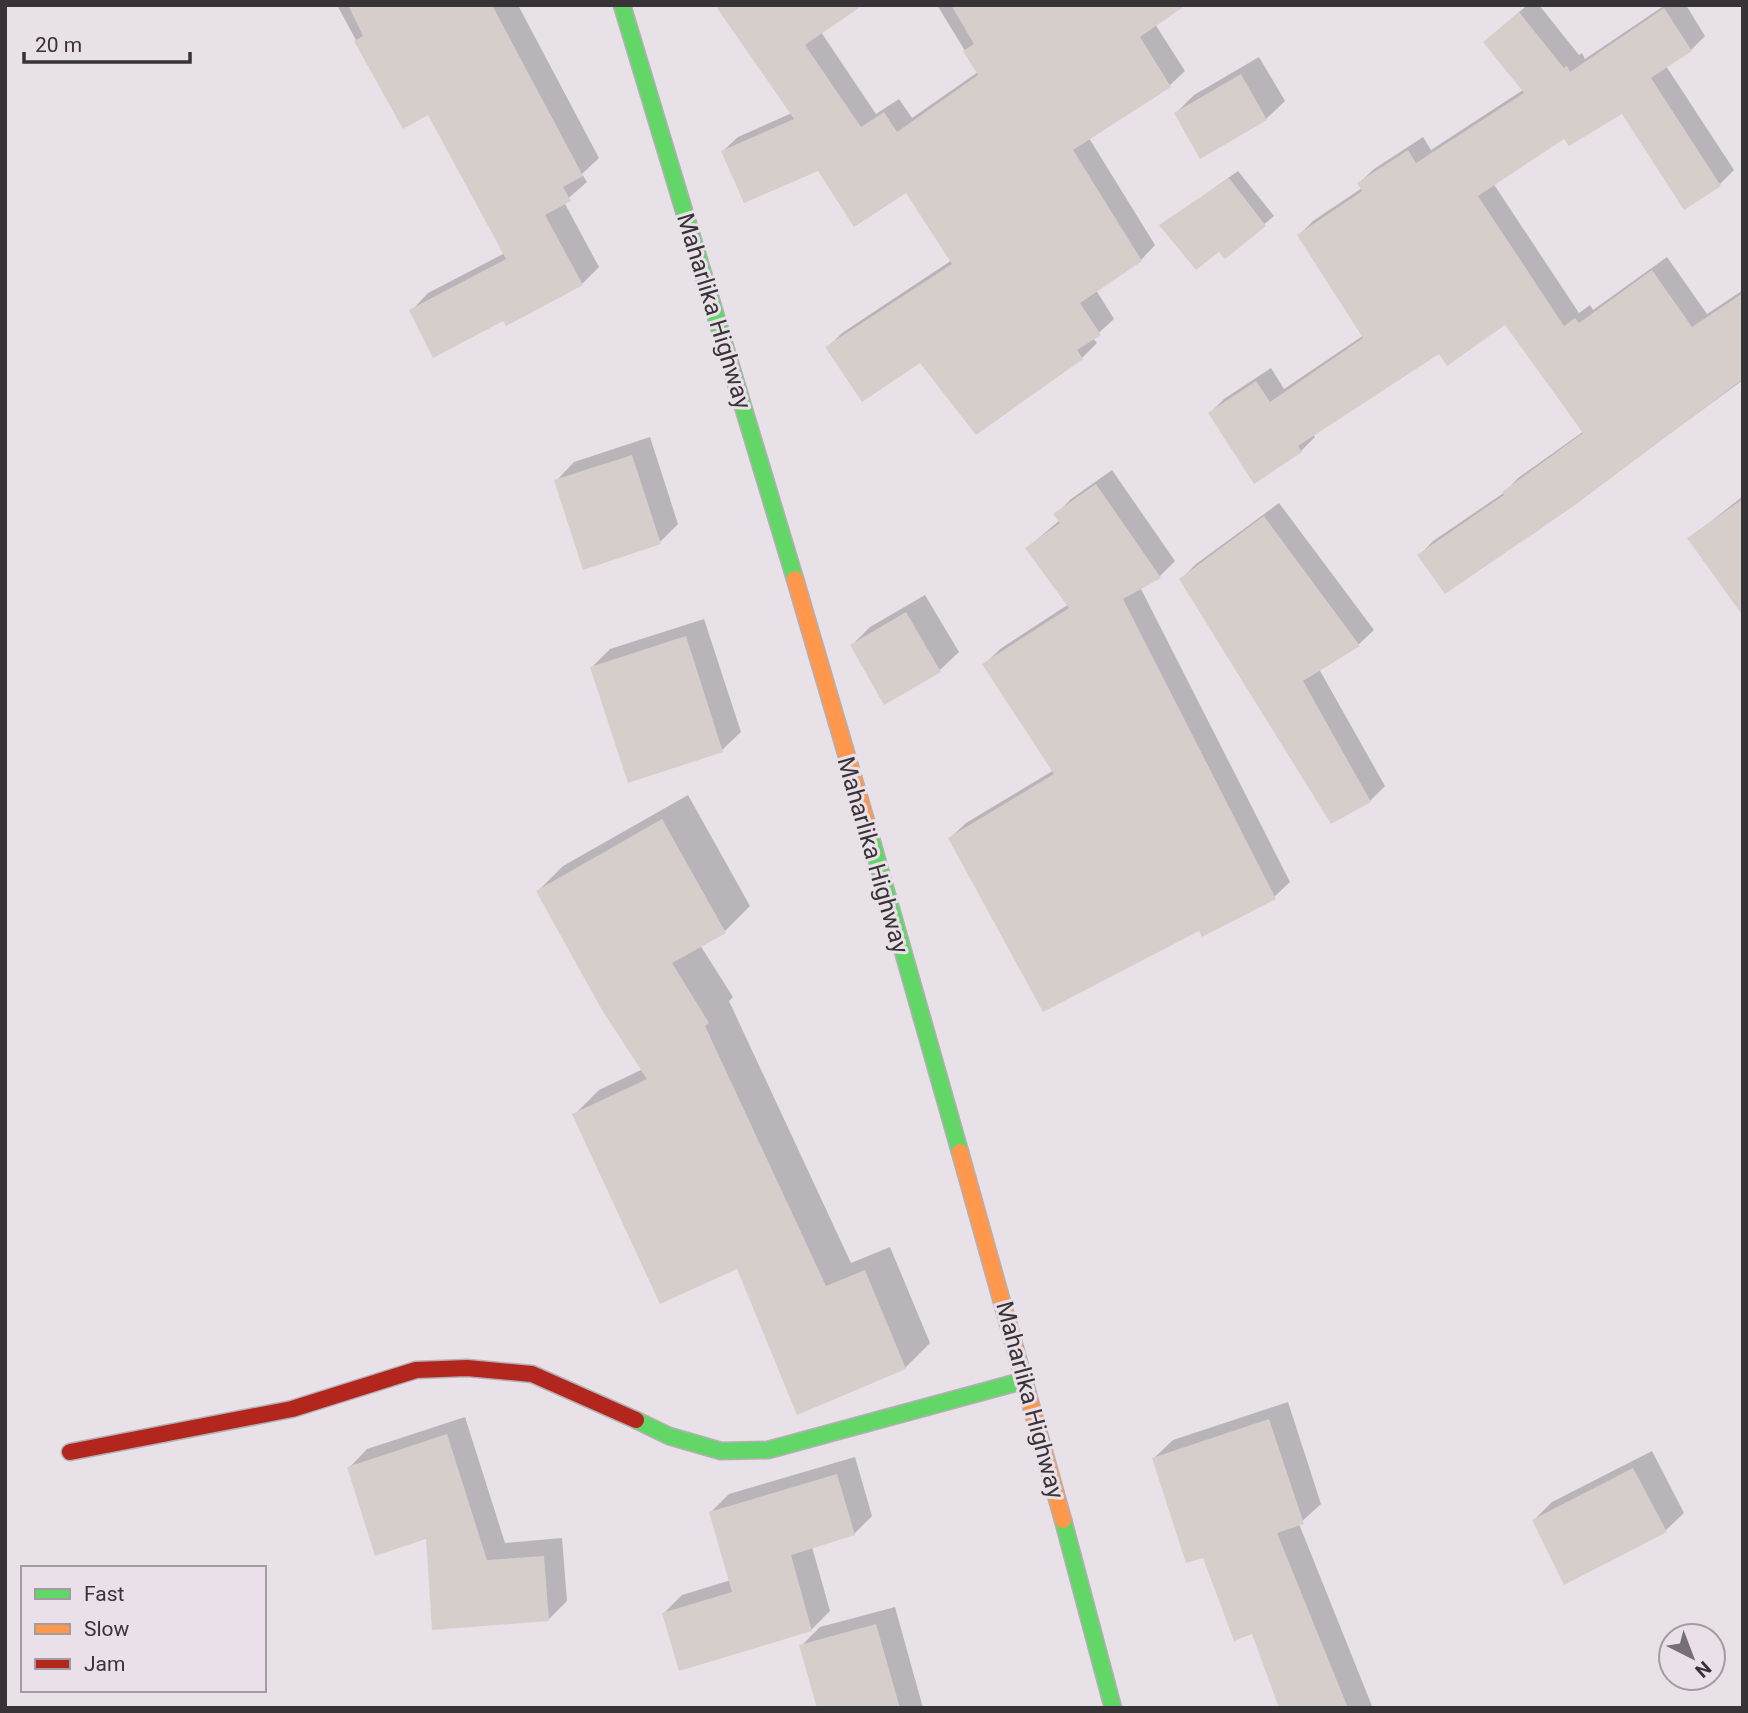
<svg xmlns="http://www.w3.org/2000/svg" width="1748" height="1713" font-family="Roboto,sans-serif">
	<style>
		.shadow { fill: #0003 }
		.building { fill: #d6cecb }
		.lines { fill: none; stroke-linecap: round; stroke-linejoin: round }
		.fast-casing { stroke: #b4afb4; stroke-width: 19 }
		.slow-casing { stroke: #b4afb4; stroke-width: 19 }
		.jam-casing { stroke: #b4afb4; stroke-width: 19 }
		.fast { stroke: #63d668; stroke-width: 16 }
		.slow { stroke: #ff974d; stroke-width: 16 }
		.jam { stroke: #b3261e; stroke-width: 16 }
		.labels { text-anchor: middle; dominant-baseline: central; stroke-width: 6; stroke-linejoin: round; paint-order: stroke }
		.street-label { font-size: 24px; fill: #373337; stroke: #eae0ea }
	</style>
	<rect width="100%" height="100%" fill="#e8e2e8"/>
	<!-- shadow -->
	<g class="shadow">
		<path d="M337 5H518L599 158 582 174 587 182 564 202 599 267 582 284 503 319 411 311 428 293 505 253 429 113 403 127Z"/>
		<path d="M717 5 821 32 876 114 899 99 912 118 978 72 937 5H1183L1155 24 1185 71 1170 85 1089 138 1155 245 1141 260 1096 290 1114 319 1093 338 1097 343 1082 358 920 361 827 348 842 333 952 260 906 191 819 169 723 151 738 137 792 113Z"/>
		<path d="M1527 5H1539L1579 55 1582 53 1585 59 1665 5H1686L1705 36 1691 50 1666 66 1734 170 1720 184 1622 112 1565 137 1493 183 1579 313 1590 305 1593 310 1667 257 1707 314 1743 290V380L1533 534 1419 556 1433 541 1505 492 1518 478 1584 431 1506 322 1439 352 1313 434 1315 437 1301 451 1210 413 1224 399 1271 368 1284 389 1364 335 1299 235 1313 221 1362 188 1359 183 1374 169 1423 137 1431 150 1523 90 1485 42Z"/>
		<path d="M1259 57 1285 101 1266 119 1176 113 1194 95Z"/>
		<path d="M1238 171 1274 216 1225 257 1219 249 1162 225Z"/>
		<path d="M650 437 678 524 660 542 556 481 574 462Z"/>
		<path d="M1112 470 1175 561 1160 576 1140 587 1290 882 1274 897 1199 929 950 838 966 823 1054 770 985 664 1000 649 1069 604 1027 548 1060 520 1056 514 1071 499Z"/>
		<path d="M1743 496V581L1690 538Z"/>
		<path d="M1279 503 1374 630 1359 644 1319 669 1385 786 1370 801 1332 821 1181 579 1196 564Z"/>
		<path d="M925 595 959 652 940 670 885 702 852 645 870 627Z"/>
		<path d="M704 619 741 732 722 750 592 667 610 649Z"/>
		<path d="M688 795 750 906 725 931 700 945 733 997 729 1001 851 1263 890 1247 930 1343 905 1368 737 1266 574 1115 599 1090 643 1069 538 891 563 866Z"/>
		<path d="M1288 1402 1321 1504 1299 1524 1372 1706 1370 1708H1280L1253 1632 1204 1555 1154 1458 1173 1440Z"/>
		<path d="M465 1417 505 1543 562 1538 567 1601 549 1619 427 1537 349 1468 367 1449Z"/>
		<path d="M1652 1451 1684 1513 1665 1531 1534 1520 1552 1502Z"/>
		<path d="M855 1457 872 1516 854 1534 812 1547 830 1611 812 1629 680 1669 664 1613 682 1595 731 1580 711 1512 729 1494Z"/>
		<path d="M895 1607 923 1708H818L801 1646 820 1627Z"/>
	</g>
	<!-- building -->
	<g class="building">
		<path d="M348 5H492L583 176 563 187 571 201 545 215 583 285 506 326 503 321 433 358 409 310 506 259 428 115 403 129 354 41 363 36Z"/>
		<path d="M715 5H863L805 45 861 127 884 112 897 132 978 75 963 51 974 44 951 5H1186L1140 37 1171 87 1073 150 1142 261 1080 303 1101 335 1077 350 1083 359 976 435 920 363 862 402 825 347 952 264 906 193 854 227 818 171 744 203 721 151 794 119Z"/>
		<path d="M1664 8 1692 51 1651 78 1721 186 1684 210 1622 114 1569 146 1564 139 1478 196 1564 326 1575 318 1579 323 1652 270 1692 327 1743 293V379L1575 505 1445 594 1417 555 1504 495 1502 492 1583 433 1505 325 1447 366 1439 354 1298 446 1302 452 1254 484 1208 413 1256 381 1270 402 1363 338 1297 235 1362 191 1357 183 1408 150 1416 163 1524 93 1483 42 1519 12 1564 68 1567 66 1570 72Z"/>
		<path d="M1241 74 1267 120 1200 159 1174 113Z"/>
		<path d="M1229 178 1266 226 1225 259 1219 252 1196 270 1159 225Z"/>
		<path d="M632 455 661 544 583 570 554 480Z"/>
		<path d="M1096 484 1161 578 1123 599 1276 899 1202 937 1199 931 1043 1012 948 838 1054 774 982 664 1069 608 1025 548 1060 523 1053 514Z"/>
		<path d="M1743 499V616L1687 538Z"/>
		<path d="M1264 516 1360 646 1303 681 1371 802 1331 824 1179 579Z"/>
		<path d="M906 612 941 672 884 705 850 645Z"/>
		<path d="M686 636 723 752 628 783 590 667Z"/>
		<path d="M662 819 726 933 672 963 709 1023 705 1026 826 1286 865 1270 906 1369 797 1415 737 1269 660 1304 572 1114 647 1079 602 1010 536 891Z"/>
		<path d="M1269 1419 1304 1524 1277 1533 1348 1708H1279L1252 1634 1234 1641 1203 1558 1186 1563 1152 1458Z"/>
		<path d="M447 1434 487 1560 544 1556 549 1621 432 1630 426 1539 375 1556 347 1467Z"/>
		<path d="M1633 1468 1667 1532 1564 1585 1532 1520Z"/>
		<path d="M837 1474 855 1535 791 1555 812 1631 679 1671 662 1613 732 1592 709 1512Z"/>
		<path d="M876 1624 900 1708H817L799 1645Z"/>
	</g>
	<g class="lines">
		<defs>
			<g id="fast">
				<path d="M622 5 795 579"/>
				<path d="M870 835 960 1152"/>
				<path d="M636 1420 669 1436 721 1451 768 1450 1026 1380"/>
				<path d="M1063 1520 1113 1708"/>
			</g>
			<g id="slow">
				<path d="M795 579 870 835"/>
				<path d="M960 1152 1063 1520"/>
			</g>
			<path id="jam" d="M70 1452 292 1409 416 1370 467 1368 532 1374 636 1420"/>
		</defs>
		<!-- fast casing -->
		<use href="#fast" class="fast-casing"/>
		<!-- slow casing -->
		<use href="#slow" class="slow-casing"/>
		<!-- jam casing -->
		<use href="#jam" class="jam-casing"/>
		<!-- fast -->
		<use href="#fast" class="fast"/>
		<!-- slow -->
		<use href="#slow" class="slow"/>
		<!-- jam -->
		<use href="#jam" class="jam"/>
	</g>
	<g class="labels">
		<!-- street labels -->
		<g class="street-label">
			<text transform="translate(714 311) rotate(73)">Maharlika Highway</text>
			<text transform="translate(873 855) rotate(74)">Maharlika Highway</text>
			<text transform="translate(1030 1400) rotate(75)">Maharlika Highway</text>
		</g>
	</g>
	<!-- border -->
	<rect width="1748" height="1713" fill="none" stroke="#373337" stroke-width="14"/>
	<!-- legend -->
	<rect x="21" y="1566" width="245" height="126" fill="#eae0ea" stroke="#a29ba2" stroke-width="2"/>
	<rect x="35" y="1589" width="35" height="10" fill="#63d668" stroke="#a29ba2" stroke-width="2"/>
	<text x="84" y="1601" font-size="21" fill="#373337">Fast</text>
	<rect x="35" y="1624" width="35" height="10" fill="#ff974d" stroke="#a29ba2" stroke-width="2"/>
	<text x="84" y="1636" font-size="21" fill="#373337">Slow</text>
	<rect x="35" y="1659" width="35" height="10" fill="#b3261e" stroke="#a29ba2" stroke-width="2"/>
	<text x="84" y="1671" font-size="21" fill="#373337">Jam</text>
	<!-- north arrow -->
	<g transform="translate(1692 1657) rotate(138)"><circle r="33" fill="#eae0ea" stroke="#a29ba2" stroke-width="2"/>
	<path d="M0-5L12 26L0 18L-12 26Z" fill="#757075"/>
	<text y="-10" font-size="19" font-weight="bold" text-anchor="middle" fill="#373337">N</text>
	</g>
	<!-- scale -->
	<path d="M24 52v10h166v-10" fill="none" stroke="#373337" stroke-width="3.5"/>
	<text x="35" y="52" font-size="21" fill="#373337" stroke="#eae0ea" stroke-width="5" paint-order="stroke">20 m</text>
</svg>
